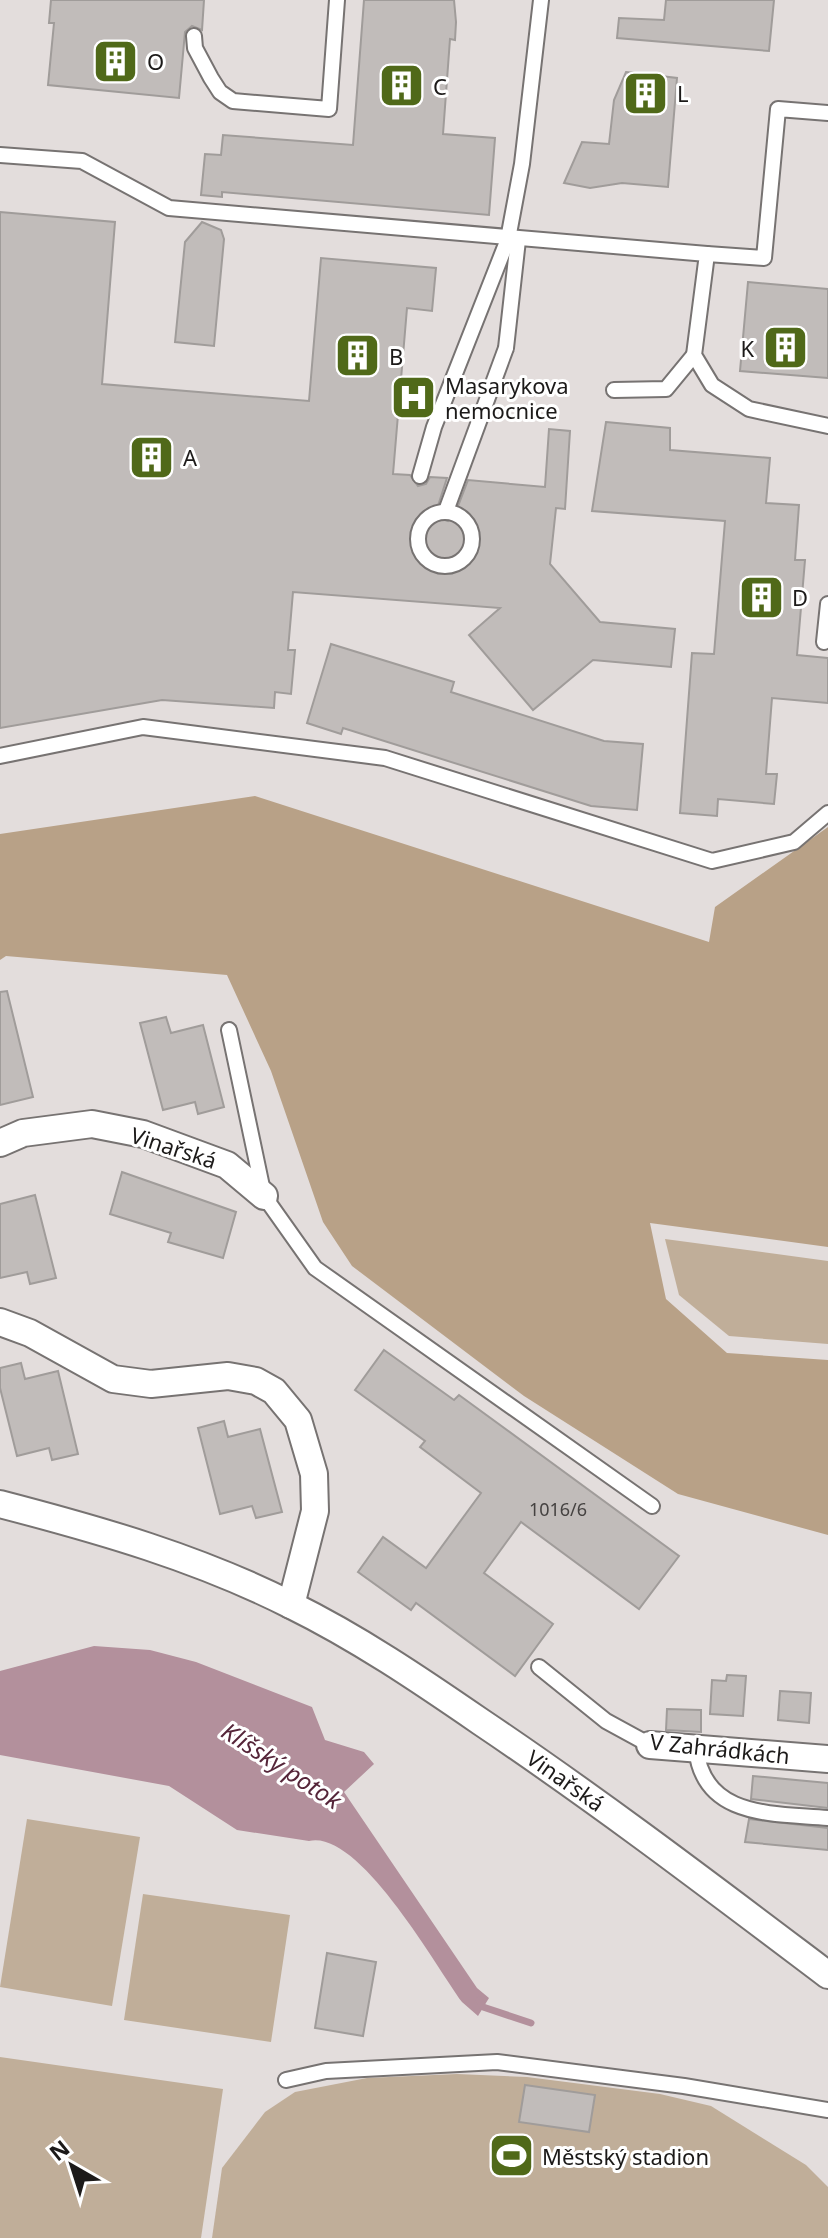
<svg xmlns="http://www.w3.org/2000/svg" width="828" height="2238" font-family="'Noto Sans',sans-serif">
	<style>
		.green { fill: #c0ae99 }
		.forest { fill: #b8a187 }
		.water { fill: #b3909c }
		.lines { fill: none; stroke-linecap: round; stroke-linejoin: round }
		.stream { stroke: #b3909c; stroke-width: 7 }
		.building { fill: #c1bcba; stroke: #a09c9a; stroke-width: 2 }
		.service-casing { stroke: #777372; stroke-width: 18 }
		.minor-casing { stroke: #777372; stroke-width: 30 }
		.service { stroke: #fff; stroke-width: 14 }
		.minor { stroke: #fff; stroke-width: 26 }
		.service-bridge-casing { stroke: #777372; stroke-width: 18; stroke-linecap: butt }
		.service-bridge { stroke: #fff; stroke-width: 14 }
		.labels { text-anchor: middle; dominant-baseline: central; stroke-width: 6; stroke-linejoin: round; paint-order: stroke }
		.number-label { font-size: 18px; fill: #454241 }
		.poi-label { font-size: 22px; fill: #1c1a19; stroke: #fff; text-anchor: start }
		.street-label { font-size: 22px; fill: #1c1a19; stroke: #fff }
		.water-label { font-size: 24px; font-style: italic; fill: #552539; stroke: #fff }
	</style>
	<rect width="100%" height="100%" fill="#e3dddc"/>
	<!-- green -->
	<g class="green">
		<path d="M665 1239 828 1261V1344L729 1336 679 1295Z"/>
		<path d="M27 1819 140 1837 112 2006 0 1987Z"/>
		<path d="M143 1894 290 1915 271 2042 124 2020Z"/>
		<path d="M0 2057 223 2089 201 2238H0Z"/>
		<path d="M457 2074 527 2077 660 2094 711 2106 806 2165 828 2187V2238H212L222 2168 265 2112 295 2092 367 2078Z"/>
	</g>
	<!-- forest -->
	<path class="forest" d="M255 796 709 942 715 907 828 827V1247L650 1223 666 1299 727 1353 828 1360V1535L678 1494 524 1396 352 1266 323 1222 271 1071 227 975 6 956 0 960V834Z"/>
	<!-- water -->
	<path class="water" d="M94 1646 150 1650 196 1662 312 1707 325 1740 364 1752 374 1764 344 1792 477 1988 489 1998 478 2016 462 2002C435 1965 359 1829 309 1841L237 1830 169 1786 0 1755V1671Z"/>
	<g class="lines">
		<!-- stream -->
		<path class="stream" d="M479 2000 483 2007 531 2023"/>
	</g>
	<!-- building -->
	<g class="building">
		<path d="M51 0H204L202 30 192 26 185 32 179 98 48 85 54 23H49Z"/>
		<path d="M364 0H454L456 22 455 40 450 39 443 134 495 138 489 215 222 192V197L201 195 205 154 221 155 223 135 353 145Z"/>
		<path d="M666 0H774L769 51 617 38 619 18 664 20Z"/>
		<path d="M626 72 677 78 668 187 622 183 590 188 564 183 582 142 609 144 614 100Z"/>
		<path d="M0 212 115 222 102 384 309 401 321 258 436 268 432 311 407 308 393 474 410 475 418 486 426 484 430 477 447 478 436 512 439 518 448 521 455 514 468 480 545 487 549 429 570 431 565 509 556 508 550 564 600 622 675 629 671 667 593 660 533 710 469 635 500 608 293 592 288 650H295L291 694 275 692 274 708 162 700 0 728Z"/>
		<path d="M202 222 221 230 224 239 214 346 175 342 185 242Z"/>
		<path d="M748 282 828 289V378L740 371Z"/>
		<path d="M606 422 670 428V450L770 458 766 503 799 505 795 560H805L797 655 828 658V703L772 698 766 774H777L774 804 718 799 717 816 680 813 692 653 714 654 725 521 592 511Z"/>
		<path d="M331 644 454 682 451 692 604 741 643 744 637 810 591 806 343 728 341 734 307 723Z"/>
		<path d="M7 991 33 1097 0 1105V992Z"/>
		<path d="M166 1017 171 1033 203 1025 224 1107 198 1114 195 1102 163 1110 140 1023Z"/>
		<path d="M122 1172 236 1212 223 1258 168 1242 171 1233 110 1214Z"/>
		<path d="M35 1195 56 1278 30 1284 27 1272 0 1278V1204Z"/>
		<path d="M384 1350 454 1400 459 1395 679 1556 639 1609 521 1522 484 1573 553 1624 515 1676 416 1603 411 1610 358 1572 383 1537 426 1568 481 1493 420 1447 425 1441 355 1390Z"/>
		<path d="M21 1363 25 1379 58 1371 78 1454 52 1460 49 1448 17 1456 0 1388V1368Z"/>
		<path d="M224 1421 228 1437 260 1429 282 1512 256 1518 252 1506 220 1514 198 1428Z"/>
		<path d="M727 1675 746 1676 743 1716 710 1714 712 1680 726 1681Z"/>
		<path d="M780 1691 811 1693 809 1723 778 1720Z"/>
		<path d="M667 1709 701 1710V1732L666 1730Z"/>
		<path d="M753 1776 828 1783V1808L751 1799Z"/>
		<path d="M749 1819 828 1828V1850L745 1842Z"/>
		<path d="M327 1953 376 1962 363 2036 315 2028Z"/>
		<path d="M525 2085 595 2095 589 2132 519 2122Z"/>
	</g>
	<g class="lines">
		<defs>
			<g id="service">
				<path d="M194 36 195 48 211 78 220 92 233 101 329 109 337 0"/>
				<path d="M0 155 82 161 169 208 707 254 694 355 712 385 749 409 828 426"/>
				<path d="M707 254 764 258 778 109 828 113"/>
				<path d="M506 348 518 240"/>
				<path d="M614 390 666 389 694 355"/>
				<path d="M420 476 434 427 508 239 522 164 541 0"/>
				<path d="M824 642 828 604"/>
				<path d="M0 756 143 727 385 758 712 861 794 842 828 813"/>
				<path d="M229 1030 264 1196 315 1268 652 1506"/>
				<path d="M539 1667 606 1721 650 1745"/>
				<path d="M696 1748C703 1819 774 1813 828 1818"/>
				<path d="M286 2080 326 2071 497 2062 684 2086 828 2110"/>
			</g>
			<g id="minor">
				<path d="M0 1143 23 1133 92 1124 143 1134 227 1165 264 1196"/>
				<path d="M0 1322 30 1333 113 1379 151 1384 228 1376 256 1381 274 1391 298 1420 314 1474 315 1511 291 1605"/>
				<path d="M0 1504C100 1530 198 1558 291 1605 358 1638 420 1680 481 1722 600 1802 714 1889 828 1975"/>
				<path d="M650 1745 828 1759"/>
			</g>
		</defs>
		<!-- service casing -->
		<use href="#service" class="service-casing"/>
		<!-- minor casing -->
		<use href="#minor" class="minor-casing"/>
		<!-- service -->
		<use href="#service" class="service"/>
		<!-- minor -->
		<use href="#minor" class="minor"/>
		<defs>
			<g id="service-bridge">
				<path d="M446 511 506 348"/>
				<circle cx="445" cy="539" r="27"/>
			</g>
		</defs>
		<!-- service-bridge casing -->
		<use href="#service-bridge" class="service-bridge-casing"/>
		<!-- service-bridge -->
		<use href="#service-bridge" class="service-bridge"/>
	</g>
	<!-- icons -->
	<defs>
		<symbol id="building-square" viewBox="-11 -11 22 22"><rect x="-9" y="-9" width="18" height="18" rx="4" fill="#506919" stroke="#fff"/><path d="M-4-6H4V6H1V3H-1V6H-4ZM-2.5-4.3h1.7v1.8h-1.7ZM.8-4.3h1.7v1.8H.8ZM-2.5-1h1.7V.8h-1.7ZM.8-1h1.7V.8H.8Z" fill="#fff"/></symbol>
		<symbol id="hospital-square" viewBox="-11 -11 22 22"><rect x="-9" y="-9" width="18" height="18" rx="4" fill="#506919" stroke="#fff"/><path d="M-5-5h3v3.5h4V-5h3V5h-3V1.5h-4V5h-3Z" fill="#fff"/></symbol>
		<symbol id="stadium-square" viewBox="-11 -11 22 22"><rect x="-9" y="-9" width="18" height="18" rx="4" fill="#506919" stroke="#fff"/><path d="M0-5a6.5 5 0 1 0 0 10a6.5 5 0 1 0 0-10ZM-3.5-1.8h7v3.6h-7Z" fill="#fff"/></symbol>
	</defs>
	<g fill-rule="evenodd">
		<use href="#building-square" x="90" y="36" width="51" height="51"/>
		<use href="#building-square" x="376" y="60" width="51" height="51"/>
		<use href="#building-square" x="620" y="68" width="51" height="51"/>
		<use href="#building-square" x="760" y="322" width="51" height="51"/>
		<use href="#building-square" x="332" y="330" width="51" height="51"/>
		<use href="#hospital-square" x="388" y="372" width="51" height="51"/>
		<use href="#building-square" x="126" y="432" width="51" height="51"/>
		<use href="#building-square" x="736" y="572" width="51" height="51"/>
		<use href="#stadium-square" x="486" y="2130" width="51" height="51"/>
	</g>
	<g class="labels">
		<!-- number labels -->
		<g class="number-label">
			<text x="558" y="1509">1016/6</text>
		</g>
		<!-- poi labels -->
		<g class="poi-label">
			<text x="147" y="61">O</text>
			<text x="433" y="86">C</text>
			<text x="677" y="93">L</text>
			<text x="754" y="348" text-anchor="end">K</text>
			<text x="389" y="356">B</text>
			<text x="445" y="385">Masarykova<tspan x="445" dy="25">nemocnice</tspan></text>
			<text x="183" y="457">A</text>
			<text x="792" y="597">D</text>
			<text x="542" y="2156">Městský stadion</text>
		</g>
		<!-- street labels -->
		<g class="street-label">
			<text transform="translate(174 1147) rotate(18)">Vinařská</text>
			<text transform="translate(720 1748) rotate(6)">V Zahrádkách</text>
			<text transform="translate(566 1780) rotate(35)">Vinařská</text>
		</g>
		<!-- water labels -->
		<g class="water-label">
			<text transform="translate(282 1765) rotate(33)">Klíšský potok</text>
		</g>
	</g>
	<!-- north arrow -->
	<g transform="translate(72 2166) rotate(321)" stroke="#ffffff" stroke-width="6" paint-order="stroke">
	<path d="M0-6L14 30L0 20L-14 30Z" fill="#1c1a19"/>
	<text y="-12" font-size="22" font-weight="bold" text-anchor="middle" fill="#1c1a19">N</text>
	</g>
</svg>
